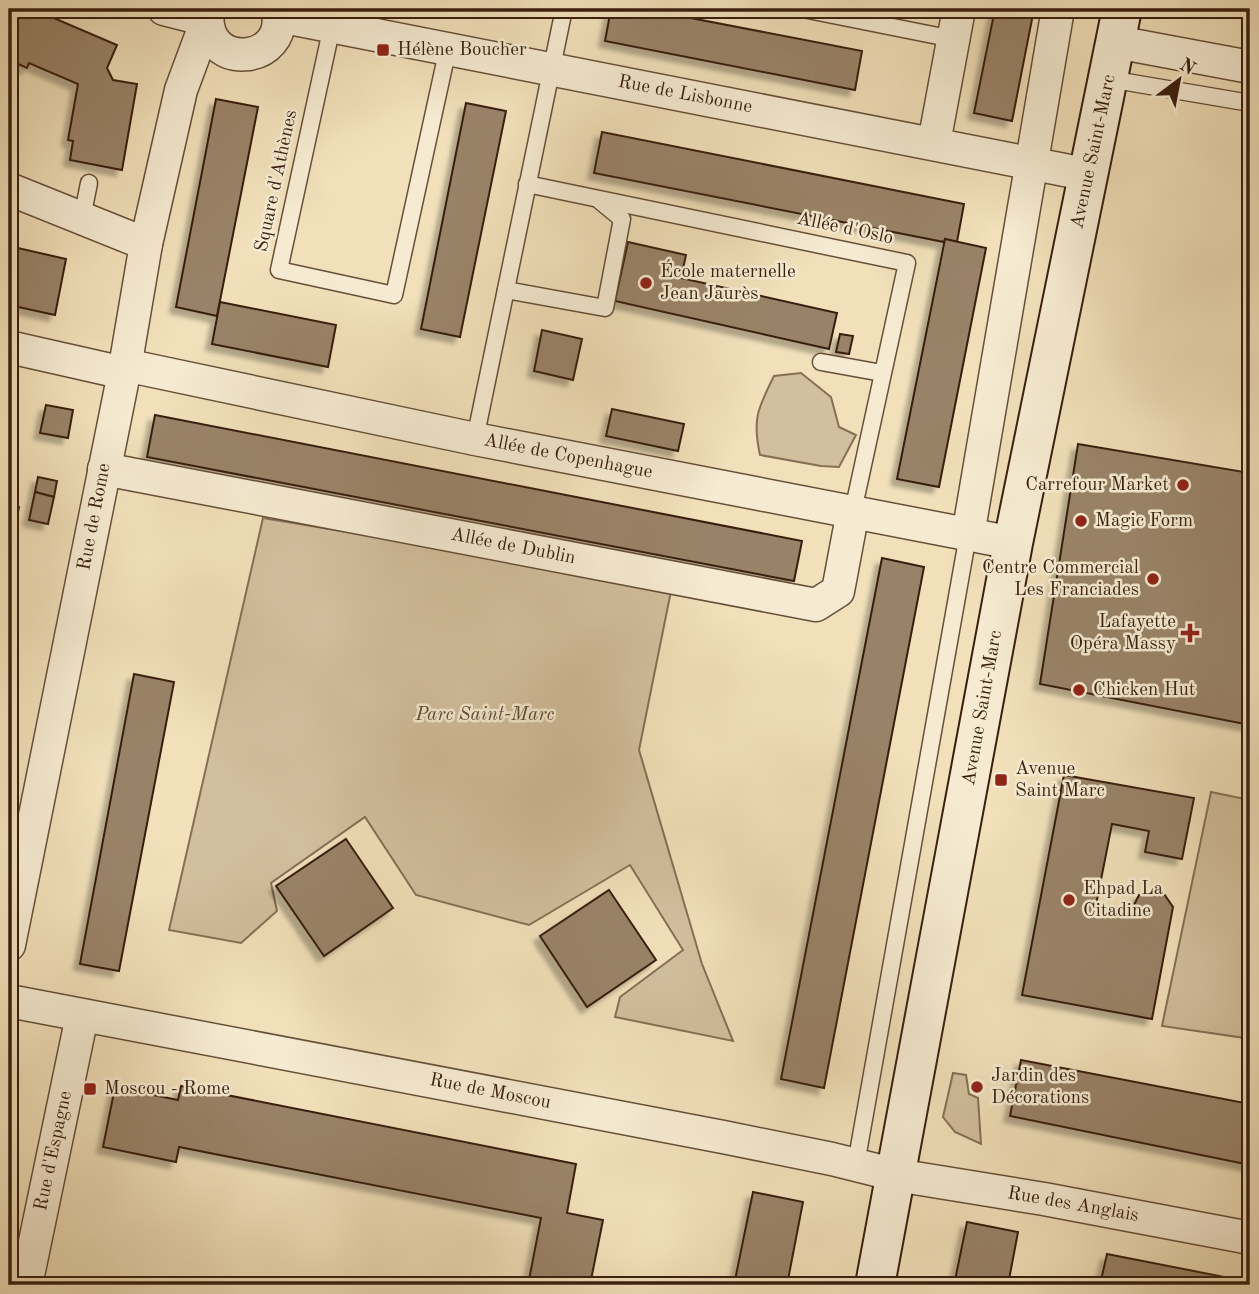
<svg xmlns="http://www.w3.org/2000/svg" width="1259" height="1294" font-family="'Old Standard TT',serif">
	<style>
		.green { fill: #d2bf9d; stroke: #866f56; stroke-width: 2 }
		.building { fill: #998367; stroke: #391f0e; stroke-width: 2; filter: url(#shadow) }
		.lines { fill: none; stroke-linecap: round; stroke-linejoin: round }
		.lane-casing { stroke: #674f39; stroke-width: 19 }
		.street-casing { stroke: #674f39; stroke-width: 35 }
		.secondary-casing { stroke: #391f0e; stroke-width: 42 }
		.lane { stroke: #f6ebd2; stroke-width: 16 }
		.street { stroke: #f6ebd2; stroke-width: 32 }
		.secondary { stroke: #f6ebd2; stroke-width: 38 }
		.poi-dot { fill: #8f2418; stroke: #f6ebd2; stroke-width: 2.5 }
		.labels { text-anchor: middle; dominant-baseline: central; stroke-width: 5; stroke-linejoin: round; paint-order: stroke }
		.poi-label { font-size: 19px; fill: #391f0e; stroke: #f6ebd2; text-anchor: start }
		.street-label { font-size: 19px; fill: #391f0e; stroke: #f6ebd2 }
		.park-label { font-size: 19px; font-style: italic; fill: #5f4732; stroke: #f6ebd2 }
	</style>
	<defs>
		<filter id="shadow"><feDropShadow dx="-6" dy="6" stdDeviation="2" flood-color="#0004"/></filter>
	</defs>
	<rect width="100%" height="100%" fill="#f1e0ba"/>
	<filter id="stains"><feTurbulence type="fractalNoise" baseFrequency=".00286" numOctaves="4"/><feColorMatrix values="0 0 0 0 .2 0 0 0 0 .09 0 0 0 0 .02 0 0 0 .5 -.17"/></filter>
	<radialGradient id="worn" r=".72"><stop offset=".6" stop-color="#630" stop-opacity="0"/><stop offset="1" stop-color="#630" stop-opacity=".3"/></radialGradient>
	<!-- green -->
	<g class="green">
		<path d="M801 373 831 397 839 427 856 435 839 467 821 466 760 455C752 419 758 408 774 376Z"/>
		<path d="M263 518 672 586 639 750 702 964 733 1041 615 1017 620 997 683 950 630 865 529 925 416 895 365 817 271 883 277 911 241 943 169 930Z"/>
		<path d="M1211 792 1250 800V1013L1245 1038 1162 1026Z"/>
		<path d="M953 1073 966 1075 969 1094 978 1098 981 1144 955 1132 943 1117Z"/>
	</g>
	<!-- building -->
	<g class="building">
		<path d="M9 9H48L49 16 117 45 107 68 113 80 137 84 122 170 70 160 73 141 68 140 78 84 29 63 27 68 9 60Z"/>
		<path d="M611 9H644L862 51 855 90 605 41Z"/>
		<path d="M995 9H1034L1012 121 974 113Z"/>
		<path d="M216 99 258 107 217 316 176 307Z"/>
		<path d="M466 103 506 111 460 337 421 329Z"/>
		<path d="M602 132 964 204 957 242 945 239 944 242 594 173Z"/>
		<path d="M945 239 986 248 939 487 897 479Z"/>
		<path d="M628 242 686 255 681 278 837 313 829 349 615 301Z"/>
		<path d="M9 246 66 259 55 315 9 305Z"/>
		<path d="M220 302 336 325 328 367 212 344Z"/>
		<path d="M542 330 582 339 573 380 534 371Z"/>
		<path d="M840 334 853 336 849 354 836 352Z"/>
		<path d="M46 405 73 410 68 438 40 433Z"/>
		<path d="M612 409 684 424 678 451 606 436Z"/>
		<path d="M155 415 802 541 794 581 147 457Z"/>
		<path d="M1078 444 1250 473V725L1040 684Z"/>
		<path d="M38 477 57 481 54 497 35 492Z"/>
		<path d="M35 492 54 497 48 524 29 520Z"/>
		<path d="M9 505 19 507 15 528 9 527Z"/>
		<path d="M882 558 924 567 824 1088 781 1079Z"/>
		<path d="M134 674 174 682 119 971 80 964Z"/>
		<path d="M1064 775 1194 798 1182 859 1145 852 1149 831 1112 824 1096 905 1131 911 1139 895 1154 892 1164 894 1173 907 1152 1019 1022 995Z"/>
		<path d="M346 839 393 908 324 956 276 886Z"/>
		<path d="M609 890 656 960 587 1007 540 936Z"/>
		<path d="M1021 1060 1250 1104V1165L1010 1116Z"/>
		<path d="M181 1086 576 1164 567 1213 603 1220 590 1285H528L541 1218 179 1147 176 1162 103 1147 115 1087 178 1100Z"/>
		<path d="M753 1192 803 1202 787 1285H734Z"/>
		<path d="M967 1222 1018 1232 1008 1285H954Z"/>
		<path d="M1107 1254 1250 1282V1285H1100Z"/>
		<path d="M127 1280 145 1284 153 1285H126Z"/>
	</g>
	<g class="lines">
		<defs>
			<g id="lane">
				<path d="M803 9 953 39"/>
				<path d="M332 26 279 270 394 295 448 48"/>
				<path d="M1109 79 1250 103"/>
				<path d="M527 184 907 263 853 511"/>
				<path d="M82 218 89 183"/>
				<path d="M506 290 605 308 622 219 600 201"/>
				<path d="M821 362 882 373"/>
				<path d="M475 439 564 9"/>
				<path d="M856 1164 968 535"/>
			</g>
			<g id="street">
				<path d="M208 9C199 74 292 65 277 9"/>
				<path d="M279 16 1090 175"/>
				<path d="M1116 42 1250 67"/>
				<path d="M934 143 959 9"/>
				<path d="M9 189 146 244"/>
				<path d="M9 347 124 373"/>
				<path d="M125 365 475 439 1013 543"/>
				<path d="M104 469 816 605 838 591 853 511"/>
				<path d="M968 535 1058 9"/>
				<path d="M9 945 124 373 146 244 181 90 207 20 164 9"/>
				<path d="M9 1001 723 1137 832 1159 896 1175 1044 1199 1250 1238"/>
				<path d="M26 1285 82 1016"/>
			</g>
			<path id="secondary" d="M875 1285 1013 543 1122 9"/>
		</defs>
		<!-- lane casing -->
		<use href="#lane" class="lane-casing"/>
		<!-- street casing -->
		<use href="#street" class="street-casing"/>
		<!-- secondary casing -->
		<use href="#secondary" class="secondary-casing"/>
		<!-- lane -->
		<use href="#lane" class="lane"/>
		<!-- street -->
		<use href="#street" class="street"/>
		<!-- secondary -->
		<use href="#secondary" class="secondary"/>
	</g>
	<!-- markers -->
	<g class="poi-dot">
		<rect x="376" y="43" width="14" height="14" rx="3.5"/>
		<circle cx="646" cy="283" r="7"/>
		<circle cx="1183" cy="485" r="7"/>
		<circle cx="1081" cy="521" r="7"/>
		<circle cx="1153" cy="579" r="7"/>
		<path d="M1186.5 622.5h7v7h7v7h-7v7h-7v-7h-7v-7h7z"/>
		<circle cx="1079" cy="690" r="7"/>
		<rect x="994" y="773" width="14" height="14" rx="3.5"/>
		<circle cx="1069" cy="900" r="7"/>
		<circle cx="977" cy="1087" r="7"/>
		<rect x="83" y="1082" width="14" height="14" rx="3.5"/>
	</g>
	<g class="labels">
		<!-- poi labels -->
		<g class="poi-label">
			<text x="397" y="50">Hélène Boucher</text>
			<text x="660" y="272">École maternelle<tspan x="660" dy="22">Jean Jaurès</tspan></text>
			<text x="1169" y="485" text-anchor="end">Carrefour Market</text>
			<text x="1095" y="521">Magic Form</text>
			<text x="1139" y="568" text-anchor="end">Centre Commercial<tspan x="1139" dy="22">Les Franciades</tspan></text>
			<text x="1176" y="622" text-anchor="end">Lafayette<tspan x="1176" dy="22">Opéra Massy</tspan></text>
			<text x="1093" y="690">Chicken Hut</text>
			<text x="1015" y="769">Avenue<tspan x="1015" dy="22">Saint Marc</tspan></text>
			<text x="1083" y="889">Ehpad La<tspan x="1083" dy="22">Citadine</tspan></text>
			<text x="991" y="1076">Jardin des<tspan x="991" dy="22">Décorations</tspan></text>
			<text x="104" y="1089">Moscou - Rome</text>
		</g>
		<!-- street labels -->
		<g class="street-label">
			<text transform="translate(685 95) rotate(11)">Rue de Lisbonne</text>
			<text transform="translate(1094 152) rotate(-78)">Avenue Saint-Marc</text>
			<text transform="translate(277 181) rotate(-78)">Square d'Athènes</text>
			<text transform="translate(845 229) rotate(12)">Allée d'Oslo</text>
			<text transform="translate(568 457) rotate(11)">Allée de Copenhague</text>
			<text transform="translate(95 517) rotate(-79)">Rue de Rome</text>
			<text transform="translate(513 547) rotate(11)">Allée de Dublin</text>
			<text transform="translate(983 708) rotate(-80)">Avenue Saint-Marc</text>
			<text transform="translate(490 1092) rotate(11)">Rue de Moscou</text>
			<text transform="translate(54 1151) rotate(-78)">Rue d'Espagne</text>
			<text transform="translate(1073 1205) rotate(10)">Rue des Anglais</text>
		</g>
		<!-- park labels -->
		<g class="park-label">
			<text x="485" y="715">Parc Saint-Marc</text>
		</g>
	</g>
	<!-- margin -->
	<rect width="1259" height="1294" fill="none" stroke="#f1e0ba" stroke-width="35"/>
	<rect x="10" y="10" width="1238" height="1273" fill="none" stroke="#391f0e" stroke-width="3.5"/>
	<rect x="18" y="18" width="1224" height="1259" fill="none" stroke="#391f0e" stroke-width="2"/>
	<!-- north arrow -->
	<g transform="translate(1179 80) rotate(32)" stroke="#f6ebd2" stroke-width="5" paint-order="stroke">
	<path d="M0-5L12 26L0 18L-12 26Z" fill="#391f0e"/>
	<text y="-10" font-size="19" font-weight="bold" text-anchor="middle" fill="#391f0e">N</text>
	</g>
	<rect width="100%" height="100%" filter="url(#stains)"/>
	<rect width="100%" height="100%" fill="url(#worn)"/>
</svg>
